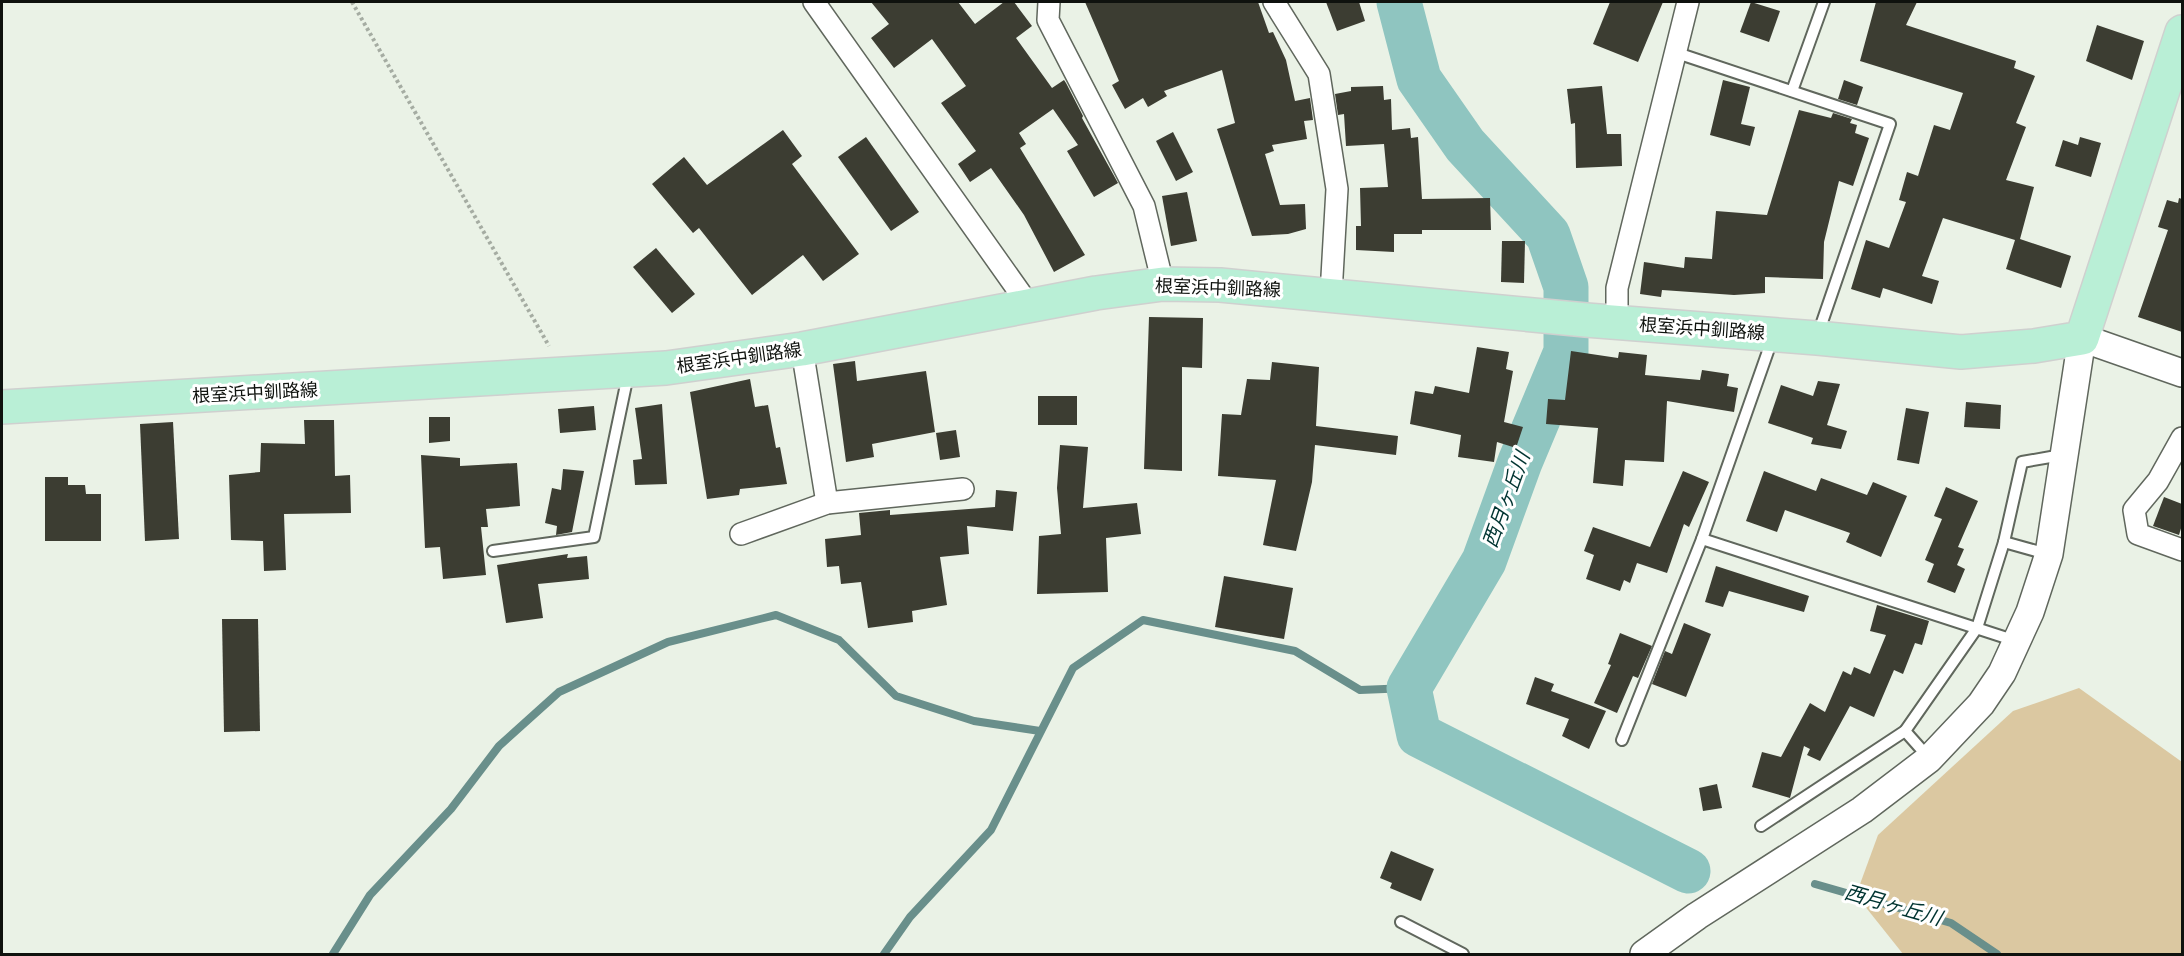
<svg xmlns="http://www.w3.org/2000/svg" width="2184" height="956" font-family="'Varela Round','Noto Sans JP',sans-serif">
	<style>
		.green { fill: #dbc8a1 }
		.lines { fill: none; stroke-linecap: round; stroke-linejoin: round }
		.stream { stroke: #698f8b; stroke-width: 8 }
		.river { stroke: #8fc5c0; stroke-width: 45 }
		.building { fill: #3c3d32 }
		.service-casing { stroke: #60675d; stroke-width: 14 }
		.minor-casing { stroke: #60675d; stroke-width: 24 }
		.tertiary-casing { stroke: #60675d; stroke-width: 30 }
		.primary-casing { stroke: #cfd0cf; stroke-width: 36 }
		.path { stroke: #a5aca2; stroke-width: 4; stroke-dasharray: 3 3; stroke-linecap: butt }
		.service { stroke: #fff; stroke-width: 10 }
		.minor { stroke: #fff; stroke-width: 21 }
		.tertiary { stroke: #fff; stroke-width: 27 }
		.primary { stroke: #b9efd6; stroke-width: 33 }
		.labels { text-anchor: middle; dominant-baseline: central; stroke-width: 6; stroke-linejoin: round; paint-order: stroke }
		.street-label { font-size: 18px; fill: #0f120e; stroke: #fff }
		.water-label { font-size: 20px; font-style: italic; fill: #003431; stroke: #fff }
	</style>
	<rect width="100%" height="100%" fill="#eaf2e6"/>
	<!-- green -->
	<path class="green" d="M2079 688 2182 762V954H1903L1856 895 1878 835 2013 711Z"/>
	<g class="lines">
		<!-- stream -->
		<g class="stream">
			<path d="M1815 884 1951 923 1997 954"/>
			<path d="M333 954 370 895 451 809 499 746 559 692 668 642 776 615 839 640 896 696 974 721 1040 731"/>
			<path d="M884 954 910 917 991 830 1073 668 1143 620 1295 651 1360 690 1409 688"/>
		</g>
		<!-- river -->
		<path class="river" d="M1399 2 1419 79 1465 145 1548 235 1566 287V352L1520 462 1484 561 1409 688 1419 735 1688 871"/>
	</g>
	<!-- building -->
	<g class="building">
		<path d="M871 2H958L975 24 1004 2H1014L1032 26 1016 38 1052 88 1064 80 1066 83 1083 116 1082 118 1118 183 1094 197 1067 151 1078 145 1053 109 1019 133 1026 144 1020 148 1085 255 1054 272 1024 215 991 168 970 182 958 164 976 151 941 103 966 86 932 39 894 68 871 38 889 24Z"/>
		<path d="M1085 2H1258L1269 33 1273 32 1286 60 1295 101 1310 98 1313 120 1304 121 1307 139 1272 145 1274 151 1265 154 1280 205 1305 204 1306 229 1288 234 1252 236 1217 129 1235 123 1222 70 1164 91 1167 96 1148 107 1143 98 1125 109 1112 85 1119 81Z"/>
		<path d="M1326 2H1359L1365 21 1337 31Z"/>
		<path d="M1610 2H1663L1638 62 1593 44Z"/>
		<path d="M1751 2 1780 11 1769 42 1740 32Z"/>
		<path d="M1876 2H1917L1906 25 2016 61 2014 68 2035 76 2016 123 2026 127 2006 180 2034 187 2020 239 2071 256 2061 288 2006 269 2015 240 1943 218 1922 276 1939 281 1932 304 1883 288 1880 298 1851 289 1866 240 1889 248 1906 202 1899 200 1907 172 1918 176 1934 125 1950 130 1963 93 1860 61Z"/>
		<path d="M2097 25 2144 41 2132 80 2086 61Z"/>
		<path d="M1723 80 1750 87 1741 124 1755 127 1750 146 1710 135Z"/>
		<path d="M1844 80 1863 87 1857 105 1838 99Z"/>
		<path d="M1383 86 1384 100 1391 99 1392 130 1410 128 1411 138 1418 137 1422 199 1490 198 1491 230H1422V234H1394V252L1356 250V226H1361L1360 188 1388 187 1384 144 1346 146 1344 114 1338 115 1335 94 1351 91V87Z"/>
		<path d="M1602 86 1607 134H1621L1622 166 1576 168 1575 123 1571 124 1567 89Z"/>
		<path d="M1799 110 1831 118 1833 113 1852 119 1850 123 1857 125 1855 133 1869 138 1853 186 1839 181 1824 242 1823 279 1765 277V293L1734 295 1662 290 1661 297 1640 294 1644 262 1684 268 1685 257 1712 259 1716 211 1767 215Z"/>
		<path d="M783 130 802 156 792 164 859 254 823 281 803 255 752 295 699 228 693 233 652 184 684 157 707 185Z"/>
		<path d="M1173 132 1193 172 1176 181 1156 141Z"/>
		<path d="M866 137 919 212 891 231 838 157Z"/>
		<path d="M2080 137 2101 143 2091 177 2055 166 2063 140 2078 145Z"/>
		<path d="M1187 192 1197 241 1171 246 1162 196Z"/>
		<path d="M2179 198 2182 199V332L2138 317 2168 230 2158 227 2167 200 2178 203Z"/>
		<path d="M1502 241H1525L1524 283 1501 282Z"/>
		<path d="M656 248 695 294 672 313 633 267Z"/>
		<path d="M1149 317 1203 318 1202 368 1182 367V471L1144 469Z"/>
		<path d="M1477 347 1509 352 1506 369 1513 371 1504 422 1523 427 1516 448 1497 442 1494 462 1458 457 1461 435 1410 424 1415 391 1433 394 1435 386 1469 393Z"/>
		<path d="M1571 351 1618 358 1619 352 1647 355 1645 375 1700 380 1702 370 1729 374 1727 386 1738 388 1734 412 1667 401 1664 462 1625 460 1623 486 1593 483 1598 428 1546 424 1548 399 1565 400Z"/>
		<path d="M855 361 857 381 926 371 935 432 872 444 874 457 846 462 833 364Z"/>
		<path d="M1272 362 1319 367 1316 426 1398 436 1396 455 1315 445 1312 482 1296 551 1263 545 1276 480 1218 476 1222 414 1241 415 1247 379 1270 380Z"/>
		<path d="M750 379 755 407 768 405 776 448 780 447 787 484 740 489 739 495 707 499 690 392Z"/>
		<path d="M1818 381 1840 384 1827 425 1847 431 1841 449 1811 444 1813 438 1768 423 1781 385 1813 396Z"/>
		<rect x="1038" y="396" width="39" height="29"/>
		<path d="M1966 402 2001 405 2000 429 1964 427Z"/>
		<path d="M662 404 667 484 635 485 633 460 642 459 635 408Z"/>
		<path d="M594 406 596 430 560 433 558 409Z"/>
		<path d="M1906 408 1929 412 1919 464 1897 460Z"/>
		<path d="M429 417H450V441L429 443Z"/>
		<path d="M304 420H334L335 476 350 475 351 513 284 514 286 570 264 571 263 541 231 540 229 475 260 472 261 443 305 444Z"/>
		<path d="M173 422 179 539 145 541 140 424Z"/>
		<path d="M956 430 960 457 940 460 936 433Z"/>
		<path d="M1060 445 1088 447 1083 508 1137 503 1141 534 1106 538 1108 592 1037 594 1039 536 1061 534 1057 488Z"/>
		<path d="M421 455 460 458V466L517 463 520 506 486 509 488 527H481L486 575 443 579 440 547 425 548Z"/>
		<path d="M563 469 584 471 572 532 556 535 557 526 545 523 552 488 561 490Z"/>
		<path d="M1683 471 1709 482 1689 527 1684 524 1667 573 1637 563 1630 583 1624 580 1620 591 1586 579 1594 555 1584 551 1593 527 1650 547Z"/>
		<path d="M1764 471 1816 491 1821 478 1867 495 1873 482 1907 496 1881 557 1846 542 1850 533 1785 510 1777 532 1746 521Z"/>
		<path d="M45 477H68V485H85L86 494H101V541H45Z"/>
		<path d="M1946 487 1978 501 1958 547 1964 549 1957 565 1965 569 1955 593 1927 582 1934 564 1925 560 1942 519 1934 516Z"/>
		<path d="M996 490 1017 492 1013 531 967 526 969 554 940 557 947 605 912 611 913 622 868 628 861 582 841 584 839 566 827 567 825 539 861 535 859 513 890 510V515L995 507Z"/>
		<path d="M2164 497 2182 504V525L2179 535 2153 526Z"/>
		<path d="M568 554 567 558 587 556 589 579 538 584 543 618 506 623 497 565Z"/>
		<path d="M1716 566 1809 596 1804 612 1729 591 1723 607 1705 602Z"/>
		<path d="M1224 576 1293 588 1284 639 1215 627Z"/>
		<path d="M1877 605 1929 621 1922 645 1915 643 1903 674 1894 670 1874 717 1850 706 1820 761 1807 755 1810 749 1804 746 1790 798 1752 787 1762 752 1781 757 1810 703 1825 712 1843 671 1851 675 1854 667 1870 674 1886 635 1870 631Z"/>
		<path d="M222 619H258L260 731 224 732Z"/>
		<path d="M1684 623 1711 634 1686 697 1652 684 1665 651 1672 654Z"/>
		<path d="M1620 633 1652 646 1638 678 1633 676 1617 713 1594 703 1611 665 1608 664Z"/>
		<path d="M1535 677 1554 684 1551 691 1606 711 1589 749 1562 736 1569 719 1526 704Z"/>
		<path d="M1717 784 1722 808 1703 811 1699 788Z"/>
		<path d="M1391 851 1434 869 1421 901 1390 888 1392 883 1380 878Z"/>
	</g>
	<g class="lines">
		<defs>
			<g id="service">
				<path d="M1674 52 1890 124 1818 334"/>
				<path d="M1792 91 1824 2"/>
				<path d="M1702 539 2016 641"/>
				<path d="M2004 542 2047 554"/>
				<path d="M493 551 594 537 628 375"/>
				<path d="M1905 731 1929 758"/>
				<path d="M1622 740 1702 539 1773 337"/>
				<path d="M1761 826 1905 731 1977 628 2004 542 2022 462 2062 455"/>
				<path d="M1401 922 1463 954"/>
			</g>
			<g id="minor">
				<path d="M814 2 1028 304"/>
				<path d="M1049 2 1048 20 1144 206 1163 284"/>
				<path d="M1274 2 1319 74 1337 189 1331 294"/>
				<path d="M1617 323V288L1688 2"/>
				<path d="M802 349 827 503"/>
				<path d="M2182 438 2158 481 2134 510 2138 534 2182 550"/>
				<path d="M741 534 827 503 963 489"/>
			</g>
			<path id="tertiary" d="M1644 954 1697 916 1862 810 1929 759 1981 704 2002 673 2030 612 2049 554 2082 338 2182 373"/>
			<path id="primary" d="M2 407 666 368 802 349 1096 293 1163 284 1220 285 1586 320 1817 338 1961 352 2034 346 2082 338 2182 32"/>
		</defs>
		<!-- service casing -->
		<use href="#service" class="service-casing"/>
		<!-- minor casing -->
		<use href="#minor" class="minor-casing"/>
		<!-- tertiary casing -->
		<use href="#tertiary" class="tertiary-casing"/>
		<!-- primary casing -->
		<use href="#primary" class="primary-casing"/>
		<!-- path -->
		<path class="path" d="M352 2 549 346"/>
		<!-- service -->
		<use href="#service" class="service"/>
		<!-- minor -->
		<use href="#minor" class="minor"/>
		<!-- tertiary -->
		<use href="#tertiary" class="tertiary"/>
		<!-- primary -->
		<use href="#primary" class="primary"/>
	</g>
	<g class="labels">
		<!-- street labels -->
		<g class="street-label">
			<text transform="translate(1218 288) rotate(2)">根室浜中釧路線</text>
			<text transform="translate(1702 329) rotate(4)">根室浜中釧路線</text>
			<text transform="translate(739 358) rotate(-8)">根室浜中釧路線</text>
			<text transform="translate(255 393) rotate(-3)">根室浜中釧路線</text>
		</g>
		<!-- water labels -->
		<g class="water-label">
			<text transform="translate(1507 500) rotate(-70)">西月ヶ丘川</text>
			<text transform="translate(1893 906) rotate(16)">西月ヶ丘川</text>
		</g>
	</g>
	<!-- border -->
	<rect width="2184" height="956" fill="none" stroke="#0f120e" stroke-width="6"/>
</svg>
